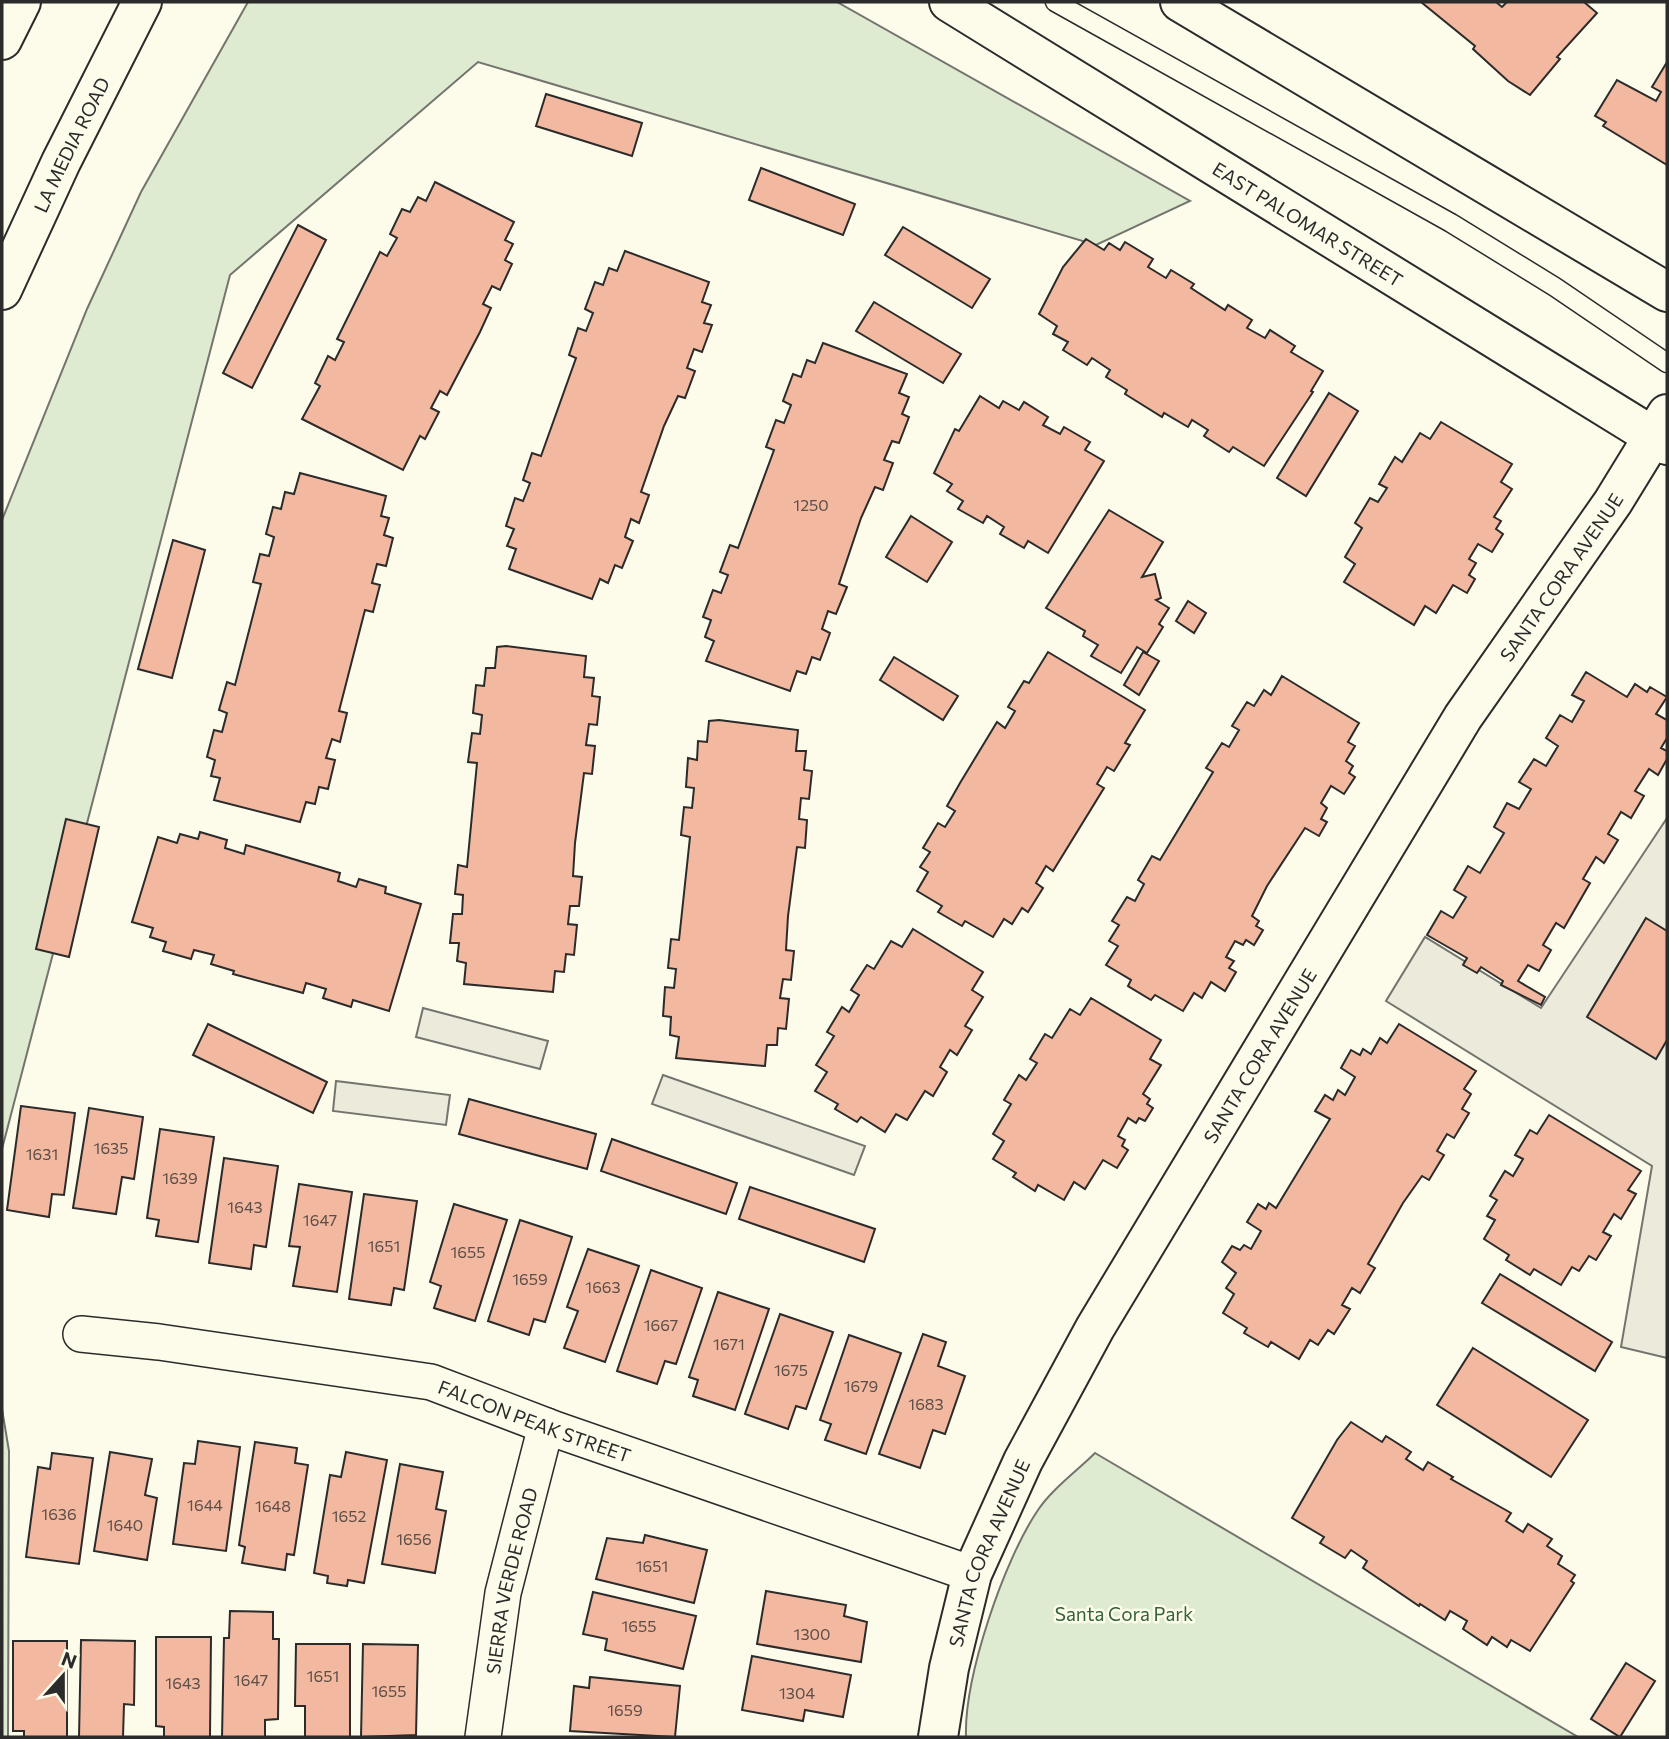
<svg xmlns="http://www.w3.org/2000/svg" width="1669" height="1739" font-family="Commissioner,sans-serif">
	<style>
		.green { fill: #deebd1; stroke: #74746e; stroke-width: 2 }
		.parking { fill: #eceadb; stroke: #74746e; stroke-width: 2 }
		.building { fill: #f2b8a0; stroke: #2b2b2b; stroke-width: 2 }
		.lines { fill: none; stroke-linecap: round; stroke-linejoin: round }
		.lane-casing { stroke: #2b2b2b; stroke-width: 21 }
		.street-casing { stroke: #2b2b2b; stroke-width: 38 }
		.secondary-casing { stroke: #2b2b2b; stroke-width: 42 }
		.primary-casing { stroke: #2b2b2b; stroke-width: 42 }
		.lane { stroke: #fdfbea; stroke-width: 18 }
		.street { stroke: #fdfbea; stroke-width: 35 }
		.secondary { stroke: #fdfbea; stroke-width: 38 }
		.primary { stroke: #fdfbea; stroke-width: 38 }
		.labels { text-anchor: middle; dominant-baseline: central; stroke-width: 5; stroke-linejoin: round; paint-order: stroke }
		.number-label { font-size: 16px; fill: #5d4e48 }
		.street-label { font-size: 19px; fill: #2b2b2b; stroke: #fdfbea }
		.park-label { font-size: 19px; fill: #34623c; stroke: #fdfbea }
	</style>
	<rect width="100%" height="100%" fill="#fdfbea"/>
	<!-- green -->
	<g class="green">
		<path d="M248 2H837L1190 201 1096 245 478 62 230 275 2 1149V520L87 309 141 192Z"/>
		<path d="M2 1409 9 1451 8 1737H2Z"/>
		<path d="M1095 1453 1578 1737H966C964 1677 1004 1560 1038 1510 1052 1489 1077 1471 1095 1453Z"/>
	</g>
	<!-- parking -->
	<g class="parking">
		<path d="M1667 818V1358L1621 1347 1652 1166 1386 1001 1425 937 1541 1008Z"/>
		<path d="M423 1008 548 1041 540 1069 416 1037Z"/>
		<path d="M663 1075 865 1146 854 1175 652 1104Z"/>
		<path d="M336 1081 450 1095 446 1125 333 1111Z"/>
	</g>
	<!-- building -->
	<g class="building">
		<path d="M1421 2H1496L1502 7 1507 2H1584L1597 13 1557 57 1560 59 1530 95 1508 81 1473 49 1475 46Z"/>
		<path d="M1667 62V165L1603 126 1606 122 1595 116 1617 80 1656 101 1661 92 1652 87Z"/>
		<path d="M546 94 642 123 632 156 536 126Z"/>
		<path d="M761 168 855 204 843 235 749 200Z"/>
		<path d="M435 182 514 222 505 240 513 244 505 260 512 264 500 290 492 286 483 304 491 308 480 332 447 395 440 391 431 408 439 412 425 439 420 436 403 470 302 419 320 386 315 383 328 356 335 360 344 342 337 339 380 252 387 256 397 238 390 234 402 209 410 212 418 197 426 201Z"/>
		<path d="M298 225 326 240 252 388 223 373Z"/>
		<path d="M903 227 990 279 972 308 885 255Z"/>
		<path d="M1086 239 1104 250 1109 243 1120 250 1125 242 1153 259 1148 267 1166 278 1171 270 1194 284 1191 288 1225 310 1228 305 1252 320 1247 328 1265 338 1270 330 1295 346 1291 352 1323 371 1311 391 1313 392 1264 466 1233 447 1229 452 1204 436 1208 430 1192 420 1188 427 1164 413 1162 417 1125 394 1127 390 1106 377 1110 370 1092 358 1087 365 1063 350 1068 342 1053 334 1057 326 1039 314 1063 267Z"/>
		<path d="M625 251 709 282 702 302 711 305 704 323 712 325 702 352 694 349 687 368 695 371 685 398 678 396 664 426 641 492 649 495 639 523 631 519 625 537 633 541 622 568 615 565 608 583 600 579 592 599 509 569 516 549 507 546 514 529 506 526 515 498 523 501 530 483 523 480 532 453 541 456 576 358 569 355 578 328 586 331 593 313 585 309 595 282 603 285 609 268 617 271Z"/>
		<path d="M874 302 961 354 943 383 856 331Z"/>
		<path d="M823 343 907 374 899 393 909 397 902 414 909 417 899 443 892 441 884 460 893 463 883 490 875 487 861 518 839 584 847 587 836 614 828 611 822 629 830 633 820 660 812 657 806 674 797 671 790 691 706 661 714 641 705 637 711 620 703 617 713 590 721 593 728 575 720 572 730 545 738 548 749 518 774 450 766 447 776 420 784 423 791 405 783 401 793 374 801 377 807 360 815 363Z"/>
		<path d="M1329 393 1358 411 1306 496 1277 478Z"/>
		<path d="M980 396 999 408 1003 401 1019 410 1024 402 1048 417 1043 425 1060 434 1064 427 1090 442 1085 450 1104 461 1048 553 1028 541 1024 548 1000 534 1004 527 987 516 983 523 958 509 963 501 947 491 952 484 934 473 955 429 959 431Z"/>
		<path d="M1441 422 1512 464 1501 482 1512 489 1494 517 1501 521 1496 529 1503 534 1492 552 1478 544 1469 559 1476 563 1469 575 1475 579 1467 593 1453 585 1436 613 1425 606 1414 625 1344 582 1355 564 1345 557 1362 528 1355 523 1370 498 1378 502 1387 488 1379 484 1395 457 1402 462 1420 433 1430 439Z"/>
		<path d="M300 473 386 496 381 516 389 518 384 535 393 538 386 566 377 564 372 583 380 585 373 612 365 610 339 711 347 713 340 742 332 739 326 758 335 760 328 789 319 787 315 804 306 802 300 822 214 800 220 778 211 776 215 760 207 757 214 730 222 732 227 713 219 710 227 682 235 685 261 584 253 582 260 554 269 556 274 537 266 534 273 507 281 509 285 492 294 494Z"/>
		<path d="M1109 510 1163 542 1142 577 1155 574 1161 598 1156 600 1169 608 1159 624 1163 627 1147 653 1137 647 1121 673 1091 656 1098 645 1083 636 1085 631 1046 608Z"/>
		<path d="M911 516 952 542 927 582 886 557Z"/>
		<path d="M173 540 205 550 172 678 138 669Z"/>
		<path d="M1188 601 1206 613 1194 633 1176 621Z"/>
		<path d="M506 646 586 656 584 677 594 678 592 696 600 697 597 725 589 724 586 745 595 746 592 774 584 773 575 843 573 876 582 877 579 906H570L568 924 577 925 574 955 566 954 564 972 555 971 553 992 464 984 466 963 457 961 459 943H450L453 914H462L463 895 455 894 458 865 467 867 474 794 477 763 468 762 472 733 480 734 482 715 473 713 476 685 484 686 486 668H495L497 647Z"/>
		<path d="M1048 652 1145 710 1125 743 1130 745 1114 771 1107 767 1097 784 1104 788 1053 871 1046 866 1036 883 1043 888 1028 912 1022 908 1012 924 1004 919 993 937 965 921 962 926 938 912 942 906 917 891 928 872 920 867 930 852 923 848 938 823 945 827 955 811 947 806 960 783 997 722 1005 728 1015 711 1008 707 1024 681 1029 683Z"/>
		<path d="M1143 652 1159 661 1139 695 1124 685Z"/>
		<path d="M894 657 958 696 943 720 880 680Z"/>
		<path d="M1586 672 1627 697 1635 684 1647 692 1650 687 1667 697 1656 714 1667 720V738L1661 748 1667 751V759L1658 775 1649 769 1635 791 1644 796 1631 818 1621 812 1608 834 1618 840 1604 863 1596 857 1583 879 1590 883 1564 928 1556 923 1543 945 1551 950 1539 971 1528 965 1518 981 1545 997 1541 1005 1501 985 1503 981 1481 967 1477 973 1463 965 1467 958 1427 935 1441 911 1453 918 1466 897 1454 890 1468 866 1480 873 1504 833 1494 827 1507 803 1519 809 1531 789 1519 782 1534 759 1546 766 1558 746 1546 738 1560 715 1572 722 1584 701 1572 695Z"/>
		<path d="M1282 676 1359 723 1348 742 1355 746 1346 761 1353 766 1349 773 1355 777 1344 794 1331 786 1321 803 1327 808 1321 819 1327 822 1319 836 1305 828 1267 886 1252 916 1259 921 1256 926 1263 930 1254 945 1246 940 1243 945 1235 941 1226 957 1234 961 1229 968 1236 972 1225 991 1211 982 1202 998 1194 993 1183 1011 1155 995 1151 1000 1128 986 1131 980 1106 965 1118 946 1109 941 1119 925 1112 921 1127 897 1135 901 1144 884 1138 880 1152 856 1160 860 1213 772 1206 768 1222 743 1229 747 1239 730 1232 726 1247 702 1254 706 1264 690 1271 695Z"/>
		<path d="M719 720 798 730 796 751H806L804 770 812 771 809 799 801 798 799 819 807 820 805 848 797 847 788 916 786 950 794 951 791 980 783 979 780 998 789 999 786 1029 778 1028 777 1045H767L765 1066 676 1058 679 1037 670 1035 671 1017 663 1016 665 987 674 988 676 969 668 968 671 939 679 940 690 837 681 835 684 807 692 808 694 788 686 787 688 758 697 760 698 741 707 742 709 721Z"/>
		<path d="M66 819 99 827 69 957 36 949Z"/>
		<path d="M200 832 227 840 225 848 244 854 246 845 340 873 338 881 356 887 359 879 386 887 385 893 421 904 389 1011 353 1000 351 1007 323 998 326 989 306 983 303 993 233 974 234 971 211 964 214 955 194 950 191 959 163 951 166 942 150 937 153 928 132 922 158 837 177 843 180 834 198 839Z"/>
		<path d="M1646 918 1667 931V1040L1656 1059 1587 1017Z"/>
		<path d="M913 929 983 972 972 990 983 997 965 1026 972 1030 957 1055 950 1050 940 1067 947 1072 933 1096 925 1091 907 1120 896 1114 885 1132 861 1117 857 1122 835 1109 838 1104 815 1091 827 1072 816 1065 834 1036 827 1032 842 1007 849 1012 859 995 851 990 867 965 874 969 891 941 902 947Z"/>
		<path d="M1091 998 1161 1040 1150 1059 1161 1065 1143 1094 1150 1099 1147 1104 1153 1108 1145 1121 1139 1118 1136 1123 1128 1118 1118 1136 1125 1140 1122 1146 1128 1150 1117 1168 1103 1160 1085 1189 1074 1182 1064 1200 1038 1185 1035 1191 1013 1177 1016 1173 993 1159 1004 1141 993 1134 1011 1104 1004 1100 1019 1075 1026 1080 1037 1063 1030 1059 1045 1034 1052 1038 1070 1009 1080 1015Z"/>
		<path d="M208 1024 327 1082 313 1113 193 1055Z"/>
		<path d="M1399 1024 1476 1071 1464 1089 1471 1094 1462 1109 1469 1113 1454 1138 1447 1134 1437 1151 1444 1155 1429 1180 1422 1176 1403 1203 1368 1264 1375 1268 1360 1293 1352 1288 1342 1305 1350 1309 1334 1334 1328 1330 1318 1345 1310 1340 1299 1359 1271 1342 1268 1347 1244 1333 1247 1328 1223 1313 1234 1294 1226 1288 1236 1273 1222 1262 1232 1246 1240 1250 1244 1245 1251 1249 1261 1231 1247 1222 1258 1204 1266 1209 1269 1203 1276 1208 1330 1119 1315 1111 1325 1095 1333 1100 1338 1090 1345 1095 1355 1077 1341 1068 1351 1050 1360 1055 1363 1049 1371 1054 1380 1038 1387 1043Z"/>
		<path d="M469 1099 596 1134 587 1169 459 1134Z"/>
		<path d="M21 1106 75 1113 64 1195 52 1194 49 1217 7 1210Z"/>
		<path d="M89 1108 143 1117 134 1179 122 1177 116 1214 73 1208Z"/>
		<path d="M1549 1115 1641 1171 1628 1190 1636 1194 1621 1219 1614 1214 1603 1232 1611 1236 1596 1260 1589 1256 1579 1271 1572 1267 1561 1285 1534 1269 1530 1275 1506 1260 1509 1255 1484 1239 1495 1220 1487 1216 1497 1200 1490 1196 1505 1171 1513 1176 1523 1159 1515 1155 1530 1130 1537 1134Z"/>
		<path d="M160 1129 214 1137 198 1242 156 1236 159 1220 147 1218Z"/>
		<path d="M612 1139 737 1183 726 1214 601 1171Z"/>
		<path d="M224 1158 278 1166 266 1247 254 1245 251 1269 209 1263Z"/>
		<path d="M299 1184 352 1192 337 1292 293 1286 300 1247 289 1246Z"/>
		<path d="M750 1187 875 1229 864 1262 739 1219Z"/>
		<path d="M364 1194 417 1201 404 1290 394 1288 391 1305 349 1299Z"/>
		<path d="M454 1204 507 1220 475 1321 434 1308 441 1286 430 1282Z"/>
		<path d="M520 1220 572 1237 545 1322 534 1319 529 1335 488 1321Z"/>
		<path d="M588 1249 639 1266 605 1362 564 1348 578 1311 567 1307Z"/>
		<path d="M651 1270 702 1288 676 1364 665 1361 657 1384 617 1371Z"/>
		<path d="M1500 1274 1612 1342 1595 1371 1482 1303Z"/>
		<path d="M718 1292 769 1309 735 1410 693 1396 698 1380 689 1377Z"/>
		<path d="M780 1314 833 1332 806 1409 796 1406 788 1429 745 1414Z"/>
		<path d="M923 1334 946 1342 938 1366 965 1376 945 1434 933 1430 920 1468 879 1454Z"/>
		<path d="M849 1335 901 1353 866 1454 825 1440 831 1424 820 1420Z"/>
		<path d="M1473 1348 1588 1420 1551 1477 1437 1405Z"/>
		<path d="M1351 1422 1382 1442 1386 1436 1411 1452 1406 1459 1423 1470 1428 1462 1453 1477 1451 1479 1511 1513 1506 1521 1523 1532 1528 1524 1552 1539 1547 1546 1562 1556 1558 1564 1575 1575 1571 1581 1574 1583 1530 1651 1511 1640 1507 1647 1492 1637 1487 1645 1463 1629 1467 1621 1450 1611 1445 1620 1420 1604 1419 1606 1363 1568 1367 1561 1351 1550 1345 1558 1320 1543 1324 1537 1292 1518 1337 1440Z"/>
		<path d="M198 1441 240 1447 226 1551 173 1544 184 1463 195 1464Z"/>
		<path d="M255 1442 297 1448 295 1463 308 1465 294 1555 287 1554 285 1570 242 1563 245 1547 239 1545Z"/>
		<path d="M110 1452 152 1459 145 1495 157 1498 147 1560 94 1551Z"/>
		<path d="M346 1452 387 1460 364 1583 348 1580 347 1586 327 1583 328 1576 314 1573 330 1475 341 1477Z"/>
		<path d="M52 1453 93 1458 79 1564 26 1557 38 1467 50 1469Z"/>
		<path d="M400 1464 443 1472 436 1509 446 1511 435 1573 382 1564Z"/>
		<path d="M645 1535 707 1550 694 1603 596 1579 607 1538 643 1543Z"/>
		<path d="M766 1591 846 1605 844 1616 867 1622 861 1662 757 1644Z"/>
		<path d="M593 1592 696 1616 683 1669 605 1650 607 1639 583 1634Z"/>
		<path d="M230 1611 273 1612V1639H279L278 1719 265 1720V1737H222L224 1638H229Z"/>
		<path d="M156 1637H211L210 1737H164V1727L156 1726Z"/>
		<path d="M81 1640 135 1641 134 1705 124 1704 123 1737H79Z"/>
		<path d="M13 1641H67V1737H24V1731H13Z"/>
		<path d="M296 1644H350V1737H305V1706H295Z"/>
		<path d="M363 1644 418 1645 416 1735 361 1737Z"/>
		<path d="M752 1656 851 1675 843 1717 805 1710 803 1721 742 1710Z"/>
		<path d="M1626 1663 1655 1681 1620 1737 1591 1719Z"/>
		<path d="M590 1677 680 1686 675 1737 570 1731 574 1686 589 1688Z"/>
	</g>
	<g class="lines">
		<defs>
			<path id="lane" d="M1055 2 1451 223 1555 287 1667 363"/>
			<g id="street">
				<path id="s1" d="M81 1334 159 1342 431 1382 557 1430 972 1574"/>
				<path id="s2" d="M483 1737 503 1593 546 1426"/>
			</g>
			<g id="secondary">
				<path id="s3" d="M949 2 1667 445"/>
				<path d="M1180 2 1667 292"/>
				<path id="s4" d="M938 1737 949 1668 972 1574 1023 1461 1095 1328 1463 717 1613 502 1667 414"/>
			</g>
			<g id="primary">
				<path d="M2 40 21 2"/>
				<path id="s5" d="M2 290 61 162 142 2"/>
			</g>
		</defs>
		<!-- lane casing -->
		<use href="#lane" class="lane-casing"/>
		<!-- street casing -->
		<use href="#street" class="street-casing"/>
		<!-- secondary casing -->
		<use href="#secondary" class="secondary-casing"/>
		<!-- primary casing -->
		<use href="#primary" class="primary-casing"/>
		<!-- lane -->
		<use href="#lane" class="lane"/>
		<!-- street -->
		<use href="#street" class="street"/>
		<!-- secondary -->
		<use href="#secondary" class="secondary"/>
		<!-- primary -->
		<use href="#primary" class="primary"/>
	</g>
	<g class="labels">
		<!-- number labels -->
		<g class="number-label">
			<text x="811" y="504">1250</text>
			<text x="111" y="1147">1635</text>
			<text x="42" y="1153">1631</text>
			<text x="180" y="1177">1639</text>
			<text x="245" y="1206">1643</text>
			<text x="320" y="1219">1647</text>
			<text x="384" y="1245">1651</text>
			<text x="468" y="1251">1655</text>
			<text x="530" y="1278">1659</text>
			<text x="603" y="1286">1663</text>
			<text x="661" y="1324">1667</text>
			<text x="729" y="1343">1671</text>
			<text x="791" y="1369">1675</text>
			<text x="861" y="1385">1679</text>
			<text x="926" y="1403">1683</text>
			<text x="205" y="1504">1644</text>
			<text x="273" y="1505">1648</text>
			<text x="59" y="1513">1636</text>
			<text x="349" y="1515">1652</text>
			<text x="125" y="1524">1640</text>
			<text x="414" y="1538">1656</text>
			<text x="652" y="1565">1651</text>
			<text x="639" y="1625">1655</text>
			<text x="812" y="1633">1300</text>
			<text x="323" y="1675">1651</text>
			<text x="251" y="1679">1647</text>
			<text x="183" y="1682">1643</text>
			<text x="389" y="1690">1655</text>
			<text x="797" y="1692">1304</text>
			<text x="625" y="1709">1659</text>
		</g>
		<!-- street labels -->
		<g class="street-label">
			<text stroke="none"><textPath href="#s5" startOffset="161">LA MEDIA ROAD</textPath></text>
			<text stroke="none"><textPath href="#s3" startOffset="422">EAST PALOMAR STREET</textPath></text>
			<text stroke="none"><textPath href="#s4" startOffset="1326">SANTA CORA AVENUE</textPath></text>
			<text stroke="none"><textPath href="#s4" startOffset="760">SANTA CORA AVENUE</textPath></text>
			<text stroke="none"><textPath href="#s1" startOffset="464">FALCON PEAK STREET</textPath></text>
			<text stroke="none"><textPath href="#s4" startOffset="192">SANTA CORA AVENUE</textPath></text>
			<text stroke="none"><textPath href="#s2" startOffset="159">SIERRA VERDE ROAD</textPath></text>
		</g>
		<!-- park labels -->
		<g class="park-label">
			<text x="1124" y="1613">Santa Cora Park</text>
		</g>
	</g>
	<!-- border -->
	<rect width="1669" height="1739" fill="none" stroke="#2b2b2b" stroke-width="7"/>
	<!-- north arrow -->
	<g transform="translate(63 1676) rotate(21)" stroke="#fdfbea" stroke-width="5" paint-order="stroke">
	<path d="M0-5L12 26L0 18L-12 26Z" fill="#2b2b2b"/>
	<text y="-10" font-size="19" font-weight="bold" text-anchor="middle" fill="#2b2b2b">N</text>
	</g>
</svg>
